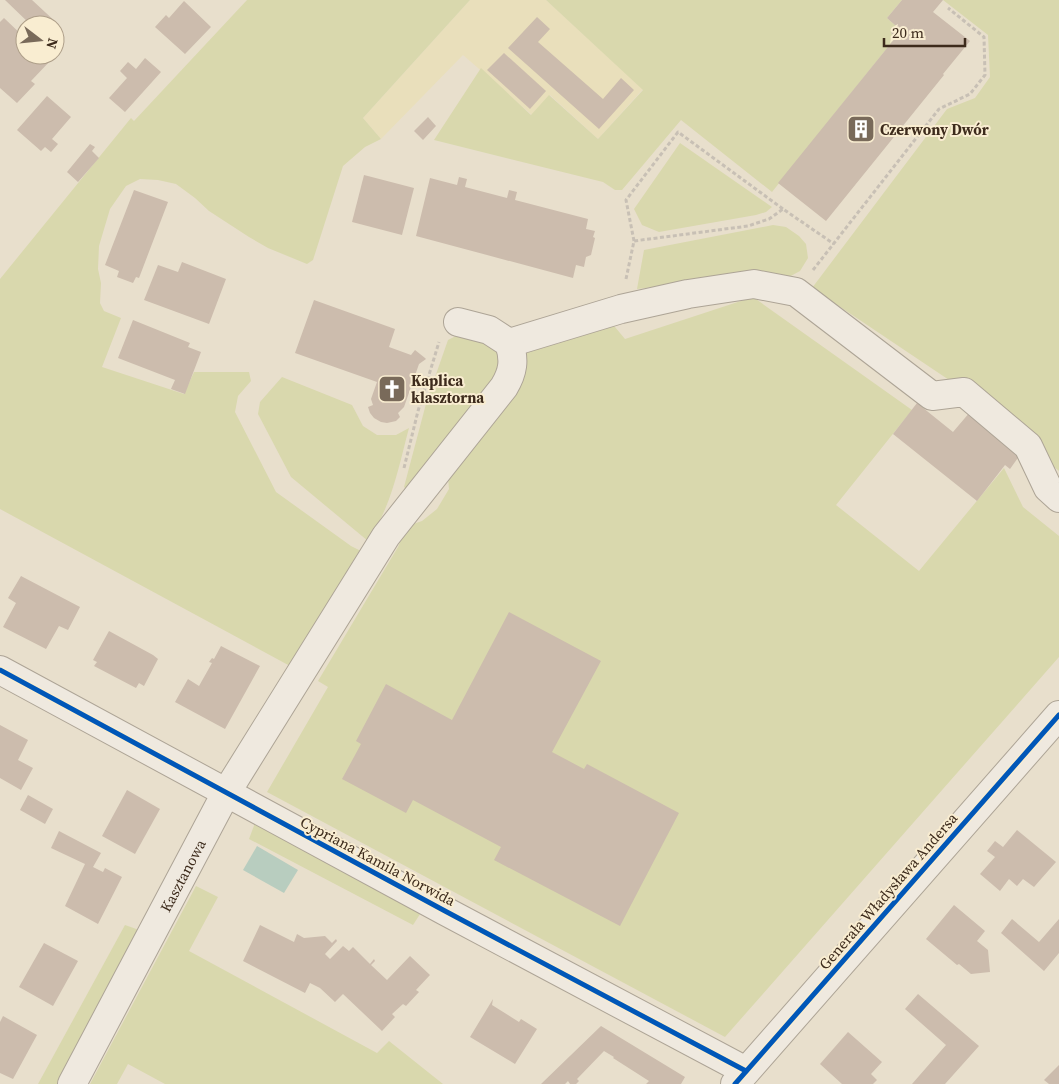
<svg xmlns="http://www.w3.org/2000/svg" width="1059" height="1084" font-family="'Source Serif 4',serif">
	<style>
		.farmland { fill: #e9dfbb }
		.green { fill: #d9d8ad }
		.water { fill: #b8cdbf }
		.building { fill: #ccbcad }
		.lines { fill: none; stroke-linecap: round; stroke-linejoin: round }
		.minor-casing { stroke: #ada496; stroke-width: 30 }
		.path { stroke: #c8c0b5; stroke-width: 3; stroke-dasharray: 4 2.5; stroke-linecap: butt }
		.minor { stroke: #efe9df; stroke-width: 28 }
		.cycleway-casing { stroke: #f9edd1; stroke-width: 8 }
		.cycleway { stroke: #0057b8; stroke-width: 5 }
		.labels { text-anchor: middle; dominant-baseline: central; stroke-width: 4; stroke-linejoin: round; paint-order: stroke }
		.poi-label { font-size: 15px; font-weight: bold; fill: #3d2b1c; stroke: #f9edd1; text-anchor: start }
		.street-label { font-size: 15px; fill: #3d2b1c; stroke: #f9edd1 }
	</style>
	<rect width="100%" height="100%" fill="#e8dfcc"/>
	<!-- farmland -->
	<path class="farmland" d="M470 0H546L643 89 598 139 550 95 532 115 463 55 381 139 363 118Z"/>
	<!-- green -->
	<g class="green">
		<path d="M247 0H470L363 118 381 139 365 147 343 166 313 260 307 264 268 248 249 237 209 211 195 198 176 184 158 180 140 179 126 186 110 209 99 246 98 269 101 283 100 303 104 311 121 318 102 367 184 394 194 372H249L251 381 238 396 235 412 276 492 351 546 361 551 290 666 0 509V279L131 118 134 121Z"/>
		<path d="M546 0H902L887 18 896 26 891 33 896 37 772 192 681 120 622 190H615L603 182 434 140 481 68 531 115 549 95 598 139 643 90Z"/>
		<path d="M943 0H1059V471L1048 462 1037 439 812 288 947 109 975 98 990 77 988 35Z"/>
		<path d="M680 143 772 207 766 212 756 215 659 232 642 225 634 209Z"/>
		<path d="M773 225 786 227 799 236 806 244 808 258 800 271 787 278 759 274 637 289 644 250Z"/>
		<path d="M753 297 912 410 836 505 919 571 1004 468 1023 507 1059 536V657L725 1037 267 792 328 687 318 681 398 547 407 526 422 521 437 509 449 489 448 478 477 434 488 431 513 392 525 354 535 342 558 344 568 333 610 321 625 339Z"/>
		<path d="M462 333 469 335 499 351V373L408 489 405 488 404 487 427 400 448 340Z"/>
		<path d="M282 377 352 405 363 426 377 435H396L409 428C398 469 392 505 368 541L291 477 258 414 260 402Z"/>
		<path d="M255 823 422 911 413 925 249 839Z"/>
		<path d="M196 886 218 897 189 951 377 1053 389 1041 443 1084H165L128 1064 117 1084H90Z"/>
		<path d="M125 925 142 931 60 1084H38Z"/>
	</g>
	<!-- water -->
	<path class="water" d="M257 846 298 870 284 893 243 870Z"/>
	<!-- building -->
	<g class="building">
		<path d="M5 0H32L59 25 55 29V25H31Z"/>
		<path d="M902 0H943L933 12 970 41 943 74 944 75 826 221 778 183 896 37 891 33 896 26 887 18Z"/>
		<path d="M184 1 211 27 185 54 155 27 166 15 169 18Z"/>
		<path d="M537 17 550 29 538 42 603 99 621 78 634 90 599 129 508 48Z"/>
		<path d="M4 18 25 38V55H43L50 61 31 81 35 84 17 103 0 88V22Z"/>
		<path d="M504 53 546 91 530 109 487 70Z"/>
		<path d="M145 58 161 72 125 112 109 98 127 78 120 71 128 62 136 69Z"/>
		<path d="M47 96 71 117 52 139 58 144 51 152 45 147 41 151 17 130Z"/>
		<path d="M428 117 436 126 423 140 414 131Z"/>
		<path d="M90 144 95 147 92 151 99 158 78 182 67 172Z"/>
		<path d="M364 175 414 188 402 235 352 222Z"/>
		<path d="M459 177 467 179 465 187 507 198 509 190 517 192 515 200 588 219 586 229 595 231 593 237 595 238 591 255 586 257 584 267 576 265 573 278 416 236 430 178 457 185Z"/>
		<path d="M134 190 168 202 139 278 136 277 133 283 117 277 119 271 105 265Z"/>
		<path d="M182 262 226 279 209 324 144 300 158 265 178 272Z"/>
		<path d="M314 300 395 329 389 347 411 355 415 350 425 358 426 359 419 364 404 407 398 413 400 417 396 421 387 423 381 422 374 418 370 413 368 407 373 405 371 399 377 382 295 353Z"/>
		<path d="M133 320 190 343 188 347 201 352 185 394 171 389 175 380 118 358Z"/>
		<path d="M917 403 953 432 970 412 1020 455 1010 469 1005 465 977 501 893 434Z"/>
		<path d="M21 576 80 607 68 630 59 626 46 649 3 627 16 603 8 598Z"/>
		<path d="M509 612 601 661 552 752 584 769 587 764 679 813 620 926 494 860 501 847 413 800 406 813 342 779 361 744 356 741 386 684 452 720Z"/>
		<path d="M109 631 153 655 158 659 144 686 139 683 136 688 94 666 97 662 93 660Z"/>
		<path d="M221 646 260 666 225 729 175 702 188 679 199 686 212 663 209 662 212 658 214 659Z"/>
		<path d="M0 725 28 740 18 760 33 768 21 790 0 778Z"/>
		<path d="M127 790 160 809 135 854 102 836Z"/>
		<path d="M28 795 53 809 45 824 20 810Z"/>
		<path d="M1017 830 1056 862 1034 887 1023 879 1017 886 1009 879 1000 891 980 874 995 857 987 851 995 841 1003 847Z"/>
		<path d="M59 831 101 853 93 867 103 872 105 868 122 877 98 924 65 906 85 864 51 848Z"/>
		<path d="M954 905 985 931 977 941 988 950 990 972 971 974 959 964 957 965 926 939Z"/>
		<path d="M1012 919 1039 942 1059 919V953L1044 971 1001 933Z"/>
		<path d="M260 925 294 942 297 934 304 938 325 936 332 943 336 939 337 941 325 954 330 959 343 946 349 951 353 947 370 964 374 959 375 961 371 965 387 980 410 956 430 975 416 990 419 992 406 1006 403 1004 392 1014 395 1017 382 1031 343 994 335 1002 320 988 310 983 305 993 243 961Z"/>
		<path d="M44 943 78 961 53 1006 19 987Z"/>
		<path d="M918 994 979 1046 945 1084H912L946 1045 905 1009Z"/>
		<path d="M493 999 492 1005 519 1022 521 1019 537 1029 515 1064 470 1037Z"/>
		<path d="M3 1016 37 1035 13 1079 0 1073V1022Z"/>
		<path d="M601 1026 685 1077 681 1084H646L649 1081 613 1058 614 1057 604 1051 577 1079 579 1081 576 1084H570L568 1081 565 1084H541Z"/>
		<path d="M848 1032 882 1062 871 1074 877 1080 873 1084H842L820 1064Z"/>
		<path d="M1059 1065V1084H1049L1044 1080Z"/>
	</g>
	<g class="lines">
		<defs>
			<g id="minor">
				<path d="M509 343 621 309 688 294 754 284 796 292 932 396 964 392 1028 446 1048 488 1059 498"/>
				<path d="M0 670 445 911 746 1071"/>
				<path id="s1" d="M72 1084 226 793 386 536 504 387C513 372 515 360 509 343L489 330 458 322"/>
				<path d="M735 1084 1059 715"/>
			</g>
		</defs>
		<!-- minor casing -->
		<use href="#minor" class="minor-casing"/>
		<!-- path -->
		<g class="path">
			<path d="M634 241 626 200 678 132 783 209"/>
			<path d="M813 270 939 109 970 94 985 75 984 37 948 8"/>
			<path d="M626 279 634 241 748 226 769 219 783 209 834 244"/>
			<path d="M404 468 418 411 439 342"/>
		</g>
		<!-- minor -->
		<use href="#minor" class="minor"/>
		<defs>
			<g id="cycleway">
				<path d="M0 670 445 911 746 1071"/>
				<path d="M735 1084 1059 715"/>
			</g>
		</defs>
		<!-- cycleway casing -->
		<use href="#cycleway" class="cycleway-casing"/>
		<!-- cycleway -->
		<use href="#cycleway" class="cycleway"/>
	</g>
	<!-- icons -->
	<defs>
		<symbol id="building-square" viewBox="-11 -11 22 22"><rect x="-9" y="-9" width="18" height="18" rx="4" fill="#796a5a" stroke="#f9edd1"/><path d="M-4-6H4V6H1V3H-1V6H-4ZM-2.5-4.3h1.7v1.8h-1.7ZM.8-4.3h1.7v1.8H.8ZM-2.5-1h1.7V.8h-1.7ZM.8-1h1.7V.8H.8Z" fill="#fff"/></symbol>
		<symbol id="church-square" viewBox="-11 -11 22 22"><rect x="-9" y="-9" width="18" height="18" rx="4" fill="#796a5a" stroke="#f9edd1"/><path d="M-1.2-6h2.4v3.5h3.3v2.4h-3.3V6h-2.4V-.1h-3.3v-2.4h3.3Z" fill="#fff"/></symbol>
	</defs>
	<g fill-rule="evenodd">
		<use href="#building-square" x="845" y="113" width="32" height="32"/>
		<use href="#church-square" x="376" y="373" width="32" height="32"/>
	</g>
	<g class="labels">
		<!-- poi labels -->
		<g class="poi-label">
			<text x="880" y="129">Czerwony Dwór</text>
			<text x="411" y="380">Kaplica<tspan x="411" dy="17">klasztorna</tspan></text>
		</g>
		<!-- street labels -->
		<g class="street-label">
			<text transform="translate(378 861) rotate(28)">Cypriana Kamila Norwida</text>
			<text stroke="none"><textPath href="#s1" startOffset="236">Kasztanowa</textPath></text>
			<text transform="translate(888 891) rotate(-49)">Generała Władysława Andersa</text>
		</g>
	</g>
	<!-- north arrow -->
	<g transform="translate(40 40) rotate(106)"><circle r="24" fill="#f9edd1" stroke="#ae9f89"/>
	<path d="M0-4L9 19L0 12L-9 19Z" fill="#796a5a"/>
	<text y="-8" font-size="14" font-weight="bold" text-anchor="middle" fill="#3d2b1c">N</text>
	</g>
	<!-- scale -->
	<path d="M884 38v8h81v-8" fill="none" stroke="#3d2b1c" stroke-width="2.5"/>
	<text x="892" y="38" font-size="15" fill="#3d2b1c" stroke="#f9edd1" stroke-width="4" paint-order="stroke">20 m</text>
</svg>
